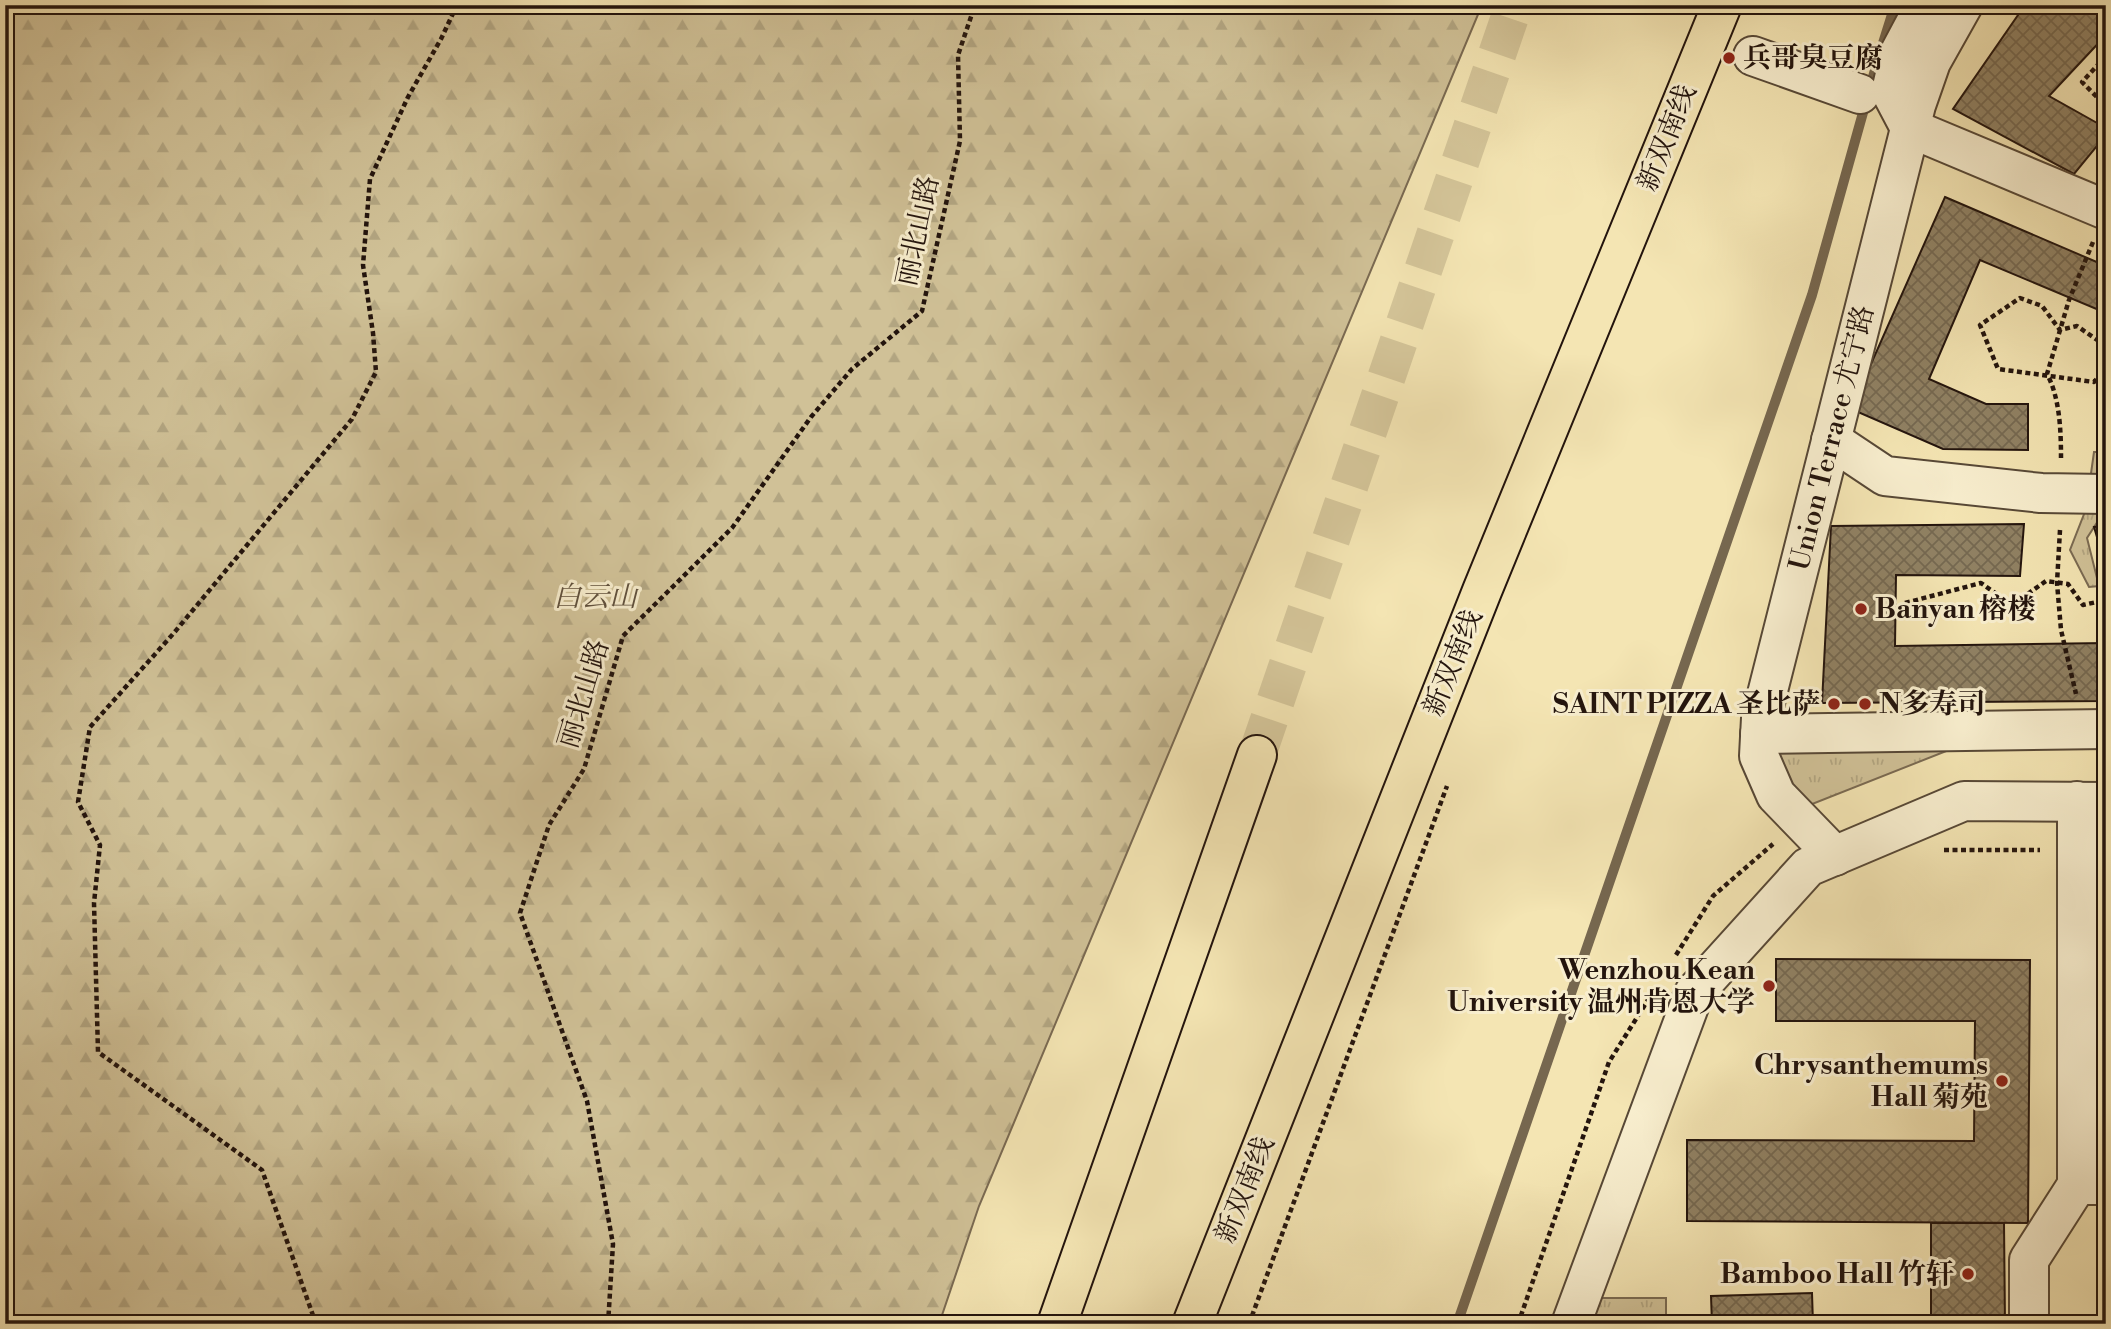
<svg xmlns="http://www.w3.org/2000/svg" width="2111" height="1329" font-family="'Libre Bodoni','Noto Serif SC',serif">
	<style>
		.grass { fill: url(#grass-tufts); stroke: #7a6a52; stroke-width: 2 }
		.forest { fill: url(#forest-firs); stroke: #7a6a52; stroke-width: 2 }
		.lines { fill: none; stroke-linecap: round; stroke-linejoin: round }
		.stream { stroke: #76674f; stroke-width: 10 }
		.building { fill: url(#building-cross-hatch); stroke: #23140d; stroke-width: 2 }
		.major-tunnel { stroke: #d5c69a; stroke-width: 38; stroke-dasharray: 38 19; stroke-linecap: butt }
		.minor-casing { stroke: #574836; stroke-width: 42 }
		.major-casing { stroke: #23140d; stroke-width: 42 }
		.path { stroke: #23140d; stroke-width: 4.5; stroke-dasharray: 5 3.5; stroke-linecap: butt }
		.minor { stroke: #f8eece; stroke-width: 38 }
		.major { stroke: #f4e5b3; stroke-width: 38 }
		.poi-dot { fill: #8f2418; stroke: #f8eece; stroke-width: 2.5 }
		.labels { text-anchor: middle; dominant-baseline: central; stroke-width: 6; stroke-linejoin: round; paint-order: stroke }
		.poi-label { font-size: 28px; font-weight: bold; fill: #23140d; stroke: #f8eece; text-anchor: end }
		.street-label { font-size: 28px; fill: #23140d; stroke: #f8eece }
		.park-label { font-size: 28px; font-style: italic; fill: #60513d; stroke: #f8eece }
	</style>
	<defs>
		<pattern id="grass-tufts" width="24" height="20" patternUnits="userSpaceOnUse" patternTransform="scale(1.75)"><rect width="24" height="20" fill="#d0c197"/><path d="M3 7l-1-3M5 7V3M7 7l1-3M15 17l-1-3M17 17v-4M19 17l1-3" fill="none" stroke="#b2a581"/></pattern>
		<pattern id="forest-firs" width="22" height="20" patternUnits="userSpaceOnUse" patternTransform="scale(1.75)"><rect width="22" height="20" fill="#d0c197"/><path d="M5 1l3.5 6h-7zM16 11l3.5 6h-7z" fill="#b2a581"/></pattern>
		<pattern id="building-cross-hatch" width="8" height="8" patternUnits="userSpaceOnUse" patternTransform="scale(1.75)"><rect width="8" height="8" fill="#908163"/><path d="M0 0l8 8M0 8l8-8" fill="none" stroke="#756850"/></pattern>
	</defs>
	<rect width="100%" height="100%" fill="#f4e5b3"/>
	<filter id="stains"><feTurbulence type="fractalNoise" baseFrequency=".00286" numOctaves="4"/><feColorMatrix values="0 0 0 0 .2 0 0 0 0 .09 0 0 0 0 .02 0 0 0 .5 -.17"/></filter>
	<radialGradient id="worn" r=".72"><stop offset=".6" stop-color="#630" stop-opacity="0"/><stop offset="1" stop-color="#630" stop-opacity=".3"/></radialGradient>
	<!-- grass -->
	<g class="grass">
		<path d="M2094 452H2106V517L2100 518 2087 538 2099 586 2089 587 2070 550 2086 509Z"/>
		<path d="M1964 744 1792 812 1759 749Z"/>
		<path d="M1598 1298H1666V1324H1591Z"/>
	</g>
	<!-- forest -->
	<path class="forest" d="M5 5H1482L979 1206 939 1324H5Z"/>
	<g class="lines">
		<!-- stream -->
		<path class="stream" d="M1457 1324 1812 295 1878 59 1895 5"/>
	</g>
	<!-- building -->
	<g class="building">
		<path d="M2025 5H2106V35L2049 96 2106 128V135L2074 174 1953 109Z"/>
		<path d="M1945 197 2106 266V313L1980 260 1929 379 1986 404H2028V450L1943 449 1851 409Z"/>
		<path d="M2098 393H2106V439H2099Z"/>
		<path d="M2024 524 2020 576 1896 575 1895 646 2106 643V701L1822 703 1831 526Z"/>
		<path d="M2106 526V568L2094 527Z"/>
		<path d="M2102 870H2106V1149H2096Z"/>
		<path d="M1776 959 2030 960 2028 1223 1687 1221V1140L1974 1141 1975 1021H1776Z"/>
		<path d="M2103 1203H2106V1294H2102Z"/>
		<path d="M1931 1223H2004L2005 1324H1931Z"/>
		<path d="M1812 1293 1813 1324H1712L1711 1296Z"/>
	</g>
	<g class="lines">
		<!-- major-tunnel -->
		<path class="major-tunnel" d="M1257 755 1514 5"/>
		<defs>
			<g id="minor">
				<path d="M1925 5 1900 52 1891 92 1910 128 2106 210"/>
				<path d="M1753 56 1860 94"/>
				<path d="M1831 440 1885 476 2041 493 2106 494"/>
				<path d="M1760 734 2106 729"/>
				<path d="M1835 856 1776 795 1759 756 1761 718 1916 105 1931 62 1963 5"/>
				<path d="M2077 1185V801"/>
				<path d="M1571 1324 1694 993 1808 867 1964 801 2106 802"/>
				<path d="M2029 1324V1260L2077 1185H2106"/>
			</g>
			<g id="major">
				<path d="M1057 1324 1257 755"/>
				<path d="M1192 1324 1482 591 1722 5"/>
			</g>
		</defs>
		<!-- minor casing -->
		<use href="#minor" class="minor-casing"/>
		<!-- major casing -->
		<use href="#major" class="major-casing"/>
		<!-- path -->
		<g class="path">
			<path d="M2106 56 2082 82 2106 106"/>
			<path d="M2106 346 2077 326 2060 330 2042 306 2020 298 1980 325 1998 369 2094 382 2106 368"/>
			<path d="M2061 458C2061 432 2060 398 2047 374L2069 300 2093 242"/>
			<path d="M2060 530 2057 583 2061 630 2076 694"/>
			<path d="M1905 603 1981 583 2012 605 2046 581 2068 584 2083 605 2106 600"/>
			<path d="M1944 850H2040"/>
			<path d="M1676 955 1713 896 1773 844"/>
			<path d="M316 1324 262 1170 98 1052 94 903 100 845 78 802 90 727 173 634 352 419 376 372 373 333 363 265 370 179 408 97 441 39 457 5"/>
			<path d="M608 1324 613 1244 587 1101 520 913 549 825 584 769 623 636 732 528 811 417 852 369 922 311 960 141 958 55 975 5"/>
			<path d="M997 1324 1019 1318 1022 1320"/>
			<path d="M1249 1324 1447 786"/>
			<path d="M1518 1324 1609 1062 1653 992"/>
		</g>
		<!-- minor -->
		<use href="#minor" class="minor"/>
		<!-- major -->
		<use href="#major" class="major"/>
	</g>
	<!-- markers -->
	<g class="poi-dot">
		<circle cx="1729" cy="58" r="7"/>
		<circle cx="1861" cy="609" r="7"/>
		<circle cx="1834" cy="704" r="7"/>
		<circle cx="1865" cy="704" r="7"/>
		<circle cx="1769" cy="986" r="7"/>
		<circle cx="2002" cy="1081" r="7"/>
		<circle cx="1968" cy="1274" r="7"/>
	</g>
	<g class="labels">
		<!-- poi labels -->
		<g class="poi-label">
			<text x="1743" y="58" text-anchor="start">兵哥臭豆腐</text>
			<text x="1875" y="609" text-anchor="start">Banyan 榕楼</text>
			<text x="1820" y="704">SAINT PIZZA 圣比萨</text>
			<text x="1879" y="704" text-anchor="start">N多寿司</text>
			<text x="1755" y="970">Wenzhou Kean<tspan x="1755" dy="32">University 温州肯恩大学</tspan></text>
			<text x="1988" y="1065">Chrysanthemums<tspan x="1988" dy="32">Hall 菊苑</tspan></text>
			<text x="1954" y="1274">Bamboo Hall 竹轩</text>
		</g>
		<!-- street labels -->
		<g class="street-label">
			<text transform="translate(1667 138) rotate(-68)">新双南线</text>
			<text transform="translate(918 231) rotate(-78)">丽北山路</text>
			<text transform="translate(1832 438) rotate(-76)">Union Terrace 尤宁路</text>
			<text transform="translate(1453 663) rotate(-68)">新双南线</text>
			<text transform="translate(584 694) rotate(-73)">丽北山路</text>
			<text transform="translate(1245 1190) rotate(-68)">新双南线</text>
		</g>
		<!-- park labels -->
		<g class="park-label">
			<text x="595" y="597">白云山</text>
		</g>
	</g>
	<!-- margin -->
	<rect width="2111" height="1329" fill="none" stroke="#f4e5b3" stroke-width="28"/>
	<rect x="7" y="7" width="2097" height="1315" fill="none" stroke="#23140d" stroke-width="3.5"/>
	<rect x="14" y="14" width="2083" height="1301" fill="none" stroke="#23140d" stroke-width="2"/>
	<rect width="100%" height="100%" filter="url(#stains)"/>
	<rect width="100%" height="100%" fill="url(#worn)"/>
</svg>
